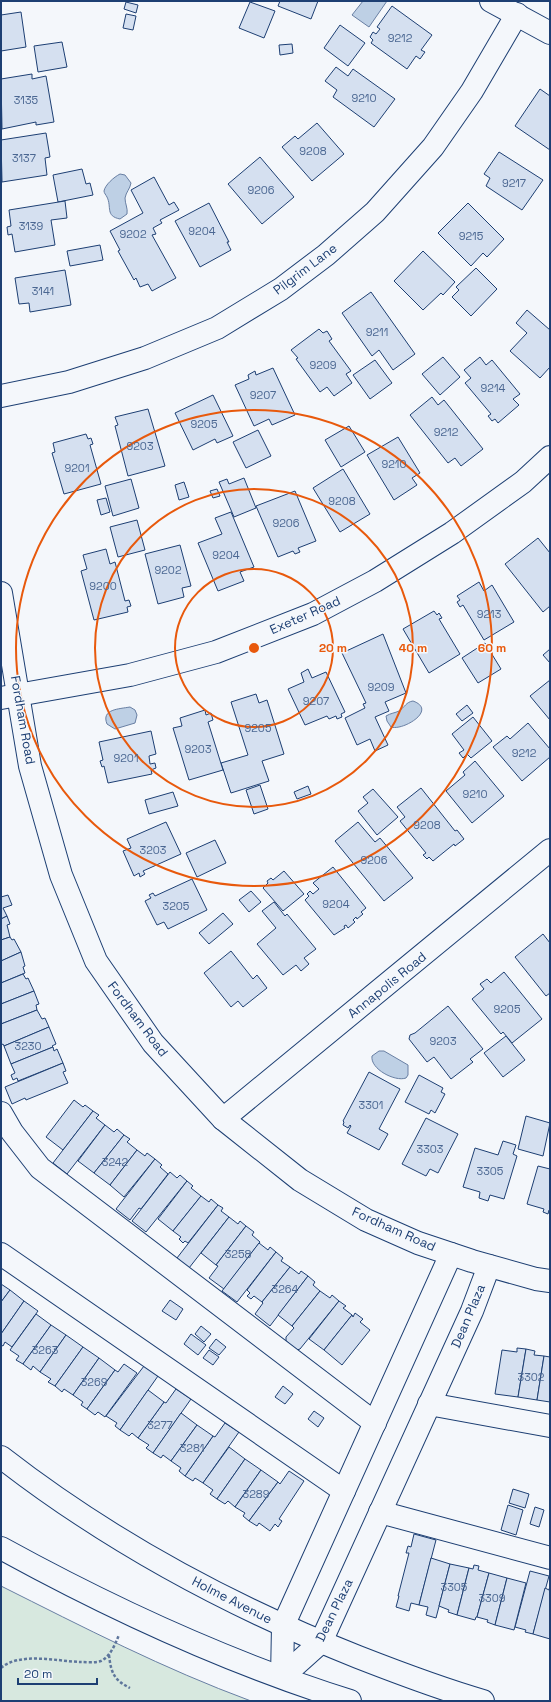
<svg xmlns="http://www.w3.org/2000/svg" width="551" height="1702" font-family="'Space Grotesk',sans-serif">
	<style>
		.green { fill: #d7e8df; stroke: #687fa3 }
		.water { fill: #bed0e5; stroke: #687fa3 }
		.building { fill: #d5e0f0; stroke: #1d3f73 }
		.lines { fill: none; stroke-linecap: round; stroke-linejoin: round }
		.minor-casing { stroke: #1d3f73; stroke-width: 24 }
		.major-casing { stroke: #1d3f73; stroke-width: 24 }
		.path { stroke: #5e769c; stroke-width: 2.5; stroke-dasharray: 3 2; stroke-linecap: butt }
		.minor { stroke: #f4f7fb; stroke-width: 22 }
		.major { stroke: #f4f7fb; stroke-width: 22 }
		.ring { fill: none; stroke: #e8590c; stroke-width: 2 }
		.labels { text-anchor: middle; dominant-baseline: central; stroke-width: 3; stroke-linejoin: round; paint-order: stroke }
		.number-label { font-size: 11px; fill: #4b6792 }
		.street-label { font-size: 13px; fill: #1d3f73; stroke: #f4f7fb }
		.centre { fill: #e8590c; stroke: #f4f7fb; stroke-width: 2 }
		.ring-label { font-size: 12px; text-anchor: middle; font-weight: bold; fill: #e8590c; stroke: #f4f7fb; stroke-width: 3; stroke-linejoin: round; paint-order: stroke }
	</style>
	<rect width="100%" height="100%" fill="#f4f7fb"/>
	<!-- green -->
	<path class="green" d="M1 1586C83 1627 164 1669 251 1701H1Z"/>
	<!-- water -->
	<g class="water">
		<path d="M363 1H387L369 27 352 15Z"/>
		<path d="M120 174 125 175 131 183C130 189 126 192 125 198 125 204 128 208 127 214L120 219C105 216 112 207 107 197 106 195 104 193 104 191 105 185 114 177 120 174Z"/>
		<path d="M413 701C438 710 403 731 391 727L387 721 386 716C391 713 395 713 399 711 405 707 406 702 413 701Z"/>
		<path d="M130 707 135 710 137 715 135 723 115 729 107 724C101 709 119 709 130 707Z"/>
		<path d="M379 1051H384L408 1065V1075L406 1078C395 1082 370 1069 372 1056Z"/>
	</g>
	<!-- building -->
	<g class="building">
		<path d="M280 1H318L311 19 278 6Z"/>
		<path d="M126 2 138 5 136 13 124 9Z"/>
		<path d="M250 2 275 11 264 38 239 28Z"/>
		<path d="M392 6 432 35 421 50 425 52 420 59 416 56 407 69 371 43 373 40 370 37 373 32 376 34 380 29 377 27Z"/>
		<path d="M21 12 26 47 1 51V15Z"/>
		<path d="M126 14 136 16 133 30 123 28Z"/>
		<path d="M340 25 365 43 348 66 324 48Z"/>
		<path d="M62 42 67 67 38 72 34 46Z"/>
		<path d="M292 44 293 53 280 55 279 45Z"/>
		<path d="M336 67 348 76 353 69 395 99 374 127 333 97 337 90 325 81Z"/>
		<path d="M32 74V79L46 76 54 122 36 125V122L2 129 1 79Z"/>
		<path d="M540 89 550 96V150L515 126Z"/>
		<path d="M317 123 344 154 312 181 282 147 295 136 298 139Z"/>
		<path d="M46 133 50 157 45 158 47 175 2 182 1 140Z"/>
		<path d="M499 152 543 180 522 210 486 186 490 178 484 174Z"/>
		<path d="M260 157 294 197 262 224 228 184Z"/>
		<path d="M82 169 86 184 90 183 93 195 58 202 53 175Z"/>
		<path d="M154 177 169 205 174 202 179 210 160 220 162 223 153 228 156 234 152 235 176 278 152 291 148 284 140 287 136 278 134 280 118 251 120 250 110 231 143 213 131 190Z"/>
		<path d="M65 201 67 218 51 220 55 245 15 252 12 234 8 235 7 227 11 226 9 210Z"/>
		<path d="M209 203 229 242H227L231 250 200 267 175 221Z"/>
		<path d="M468 203 504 239 487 257 483 253 471 266 438 233Z"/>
		<path d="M100 245 103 260 70 266 67 251Z"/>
		<path d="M423 251 455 282 443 295 441 293 423 310 394 281Z"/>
		<path d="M476 268 497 289 471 316 452 297 459 290 456 287Z"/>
		<path d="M65 270 71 305 30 312 29 303 19 304 15 278Z"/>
		<path d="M371 292 415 354 393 370 379 350 372 356 342 313Z"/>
		<path d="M527 310 550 330V367L540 378 510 351 527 333 516 323Z"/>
		<path d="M319 329 323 333 327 331 332 339 329 341 351 371 346 374 352 383 334 396 327 387 320 392 296 359 298 358 291 350Z"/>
		<path d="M443 357 460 377 440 395 422 374Z"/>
		<path d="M480 357 486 365 492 360 520 394 513 399 519 405 498 423 495 419 492 421 488 416 491 414 465 383 471 378 464 370Z"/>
		<path d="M375 360 392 383 370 399 353 375Z"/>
		<path d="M273 368 295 415 272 425 269 419 254 426 235 385 249 379 248 375 255 371 256 375Z"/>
		<path d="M213 395 233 436 217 443 215 439 193 450 175 413Z"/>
		<path d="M432 397 438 405 444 400 483 449 461 466 455 458 448 463 410 415Z"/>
		<path d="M148 409 165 466 128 476 115 426 118 425 115 417Z"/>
		<path d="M349 426 365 452 341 467 325 440Z"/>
		<path d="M258 430 271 456 246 468 233 442Z"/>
		<path d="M86 434 88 439 91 438 93 444 90 445 101 484 64 494 52 453 55 452 53 443Z"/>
		<path d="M398 437 420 473 412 478 417 485 394 500 367 455Z"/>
		<path d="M343 469 370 514 340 532 313 488Z"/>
		<path d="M244 478 256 508 234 517 219 482 227 479 229 484Z"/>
		<path d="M131 479 139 508 113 516 105 486Z"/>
		<path d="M184 482 189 497 179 500 175 485Z"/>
		<path d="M217 489 220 496 213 498 210 491Z"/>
		<path d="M295 491 316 541 298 548 300 552 295 554 293 551 278 557 256 506Z"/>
		<path d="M106 498 110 512 101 515 97 500Z"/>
		<path d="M231 512 254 567 240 572 244 581 218 591 198 543 222 534 215 518Z"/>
		<path d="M137 520 145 550 118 557 110 527Z"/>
		<path d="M538 538 550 553V606L543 612 505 564Z"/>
		<path d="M180 545 191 586 182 588 184 597 158 604 145 554Z"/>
		<path d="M106 549 110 564 115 562 125 601 129 600 131 606 127 607 128 612 94 620 81 571 87 569 83 555Z"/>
		<path d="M479 582 484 591 492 585 514 622 484 640 463 605 460 607 457 602 460 600 457 596Z"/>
		<path d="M434 611 437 615 439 613 442 618 439 619 460 654 429 673 403 629Z"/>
		<path d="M383 634 406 693 385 702 389 711 375 717 388 745 375 751 370 739 357 745 345 718 365 708 363 704 366 703 342 653Z"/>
		<path d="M485 643 501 669 478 683 462 658Z"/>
		<path d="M550 649V663L543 655Z"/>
		<path d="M308 669 312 678 326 672 345 712 341 714 342 717 337 719 336 716 329 719 327 716 305 725 288 689 304 682 301 673Z"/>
		<path d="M550 680V720L530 696Z"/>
		<path d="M256 694 259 703 267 700 284 754 262 761 269 781 231 793 221 763 248 755 231 702Z"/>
		<path d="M467 705 473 713 462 721 456 714Z"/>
		<path d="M205 710 206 715 211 713 213 720 208 722 223 770 189 780 173 728 182 726 180 718Z"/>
		<path d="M473 717 492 741 471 758 467 754 463 758 459 753 464 750 452 734Z"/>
		<path d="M528 723 550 749V757L522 781 493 747 507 736 510 739Z"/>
		<path d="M151 731 156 754 149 756 150 764 155 763 156 768 151 770 152 774 108 783 104 766 102 767 100 761 103 760 99 742Z"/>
		<path d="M475 761 504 796 472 823 446 791 465 775 463 772Z"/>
		<path d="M260 785 268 809 254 814 246 790Z"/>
		<path d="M308 786 311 794 297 799 294 792Z"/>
		<path d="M421 788 455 831 457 830 464 839 455 846 454 844 433 861 429 857 427 859 423 855 426 853 400 821 405 817 397 807Z"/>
		<path d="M373 789 398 817 377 835 358 811 368 803 363 797Z"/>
		<path d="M173 792 178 806 149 814 145 800Z"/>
		<path d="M166 822 181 854 143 871 145 874 140 877 139 873 134 876 123 851 131 848 127 839Z"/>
		<path d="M358 822 375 842 380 838 413 878 384 901 335 841Z"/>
		<path d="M215 840 226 863 197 877 186 853Z"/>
		<path d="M333 867 366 908 361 912 363 914 357 919 356 917 353 920 355 922 348 928 346 925 344 926 345 928 334 935 305 900 309 896 307 894 310 891 313 894 319 889 313 883Z"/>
		<path d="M284 871 304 894 283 911 263 888 268 883 267 881 271 878 273 880Z"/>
		<path d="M192 879 207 910 168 929 164 922 157 925 145 901 151 898 149 895 153 893 155 896Z"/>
		<path d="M251 891 261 902 249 912 239 900Z"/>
		<path d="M8 895 12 905 3 908 7 916 1 919V897Z"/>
		<path d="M274 902 285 916 287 914 316 949 304 958 309 964 301 971 296 965 283 975 257 944 276 928 262 911Z"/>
		<path d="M223 913 233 924 209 944 199 933Z"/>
		<path d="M7 916 10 924 7 925 10 937 1 940V919Z"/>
		<path d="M543 934 550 943V993L546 996 515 957Z"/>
		<path d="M10 937 12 940 14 939 21 952 1 961V940Z"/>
		<path d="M231 951 253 979 257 975 267 988 243 1007 238 1001 231 1007 204 973Z"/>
		<path d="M21 952 25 966 23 967 25 973 1 983V961Z"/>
		<path d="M504 972 542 1019 512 1043 503 1032 501 1034 472 999 484 989 480 984 487 979 491 983Z"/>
		<path d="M23 974 26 979 28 978 34 991 1 1004V983Z"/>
		<path d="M34 991 39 1004 36 1005 37 1010 1 1024V1004Z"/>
		<path d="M448 1006 483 1049 470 1059 473 1062 451 1079 434 1057 427 1062 409 1039 410 1035 415 1033Z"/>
		<path d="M37 1010 42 1019 45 1018 49 1027 4 1046 3 1044 1 1045V1024Z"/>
		<path d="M49 1027 56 1044 52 1046 53 1047 11 1064 4 1046Z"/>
		<path d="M506 1036 525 1060 503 1077 484 1053Z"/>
		<path d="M53 1047 54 1051 57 1049 63 1063 18 1081 17 1078 13 1080 11 1075 15 1073 11 1064Z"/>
		<path d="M63 1063 66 1071 63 1072 68 1083 26 1100 25 1098 12 1104 5 1087Z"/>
		<path d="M369 1072 400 1089 379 1129 388 1134 379 1150 347 1133 351 1126 350 1125 348 1128 343 1125 344 1122 343 1121Z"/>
		<path d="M419 1075 443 1088 441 1092 445 1094 435 1113 431 1110 429 1114 405 1102Z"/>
		<path d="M74 1100 83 1107 85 1105 93 1111 63 1150 46 1137Z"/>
		<path d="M93 1111 99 1115 96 1118 105 1125 67 1174 53 1163Z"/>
		<path d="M526 1116 550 1123 543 1156 518 1149Z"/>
		<path d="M426 1118 458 1134 438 1173 430 1169 426 1176 402 1164Z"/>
		<path d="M105 1125 114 1132 117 1129 124 1135 94 1173 78 1161Z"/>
		<path d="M124 1135 130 1139 127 1142 137 1150 110 1185 94 1173Z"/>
		<path d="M503 1141 516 1145 513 1154 517 1156 504 1199 490 1195 488 1201 479 1198 480 1192 463 1187 475 1148 498 1155Z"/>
		<path d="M137 1150 145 1156 147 1153 155 1159 124 1197 110 1185Z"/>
		<path d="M155 1159 162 1165 160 1167 168 1174 141 1209 139 1208 130 1220 116 1209Z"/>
		<path d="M538 1166 550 1169V1210H549L548 1214 543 1212 544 1209 527 1204Z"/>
		<path d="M170 1172 177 1178 180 1175 187 1181 146 1232 132 1221Z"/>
		<path d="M187 1181 193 1186 191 1188 201 1196 173 1231 158 1219Z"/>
		<path d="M201 1196 209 1202 211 1199 218 1205 188 1243 185 1241 183 1243 179 1239 181 1237 173 1231Z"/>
		<path d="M218 1205 223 1208 221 1211 229 1217 189 1268 177 1258Z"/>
		<path d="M229 1217 238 1224 240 1221 246 1226 216 1265 201 1253Z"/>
		<path d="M246 1226 254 1232 252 1235 260 1242 224 1289 209 1278 218 1266 216 1265Z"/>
		<path d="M259 1243 268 1250 270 1247 276 1252 237 1302 222 1291Z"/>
		<path d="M276 1252 283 1258 281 1261 290 1267 262 1302 254 1296 251 1299 247 1296 250 1293 247 1290Z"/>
		<path d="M290 1267 299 1274 301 1271 308 1276 270 1326 255 1314 263 1303 262 1302Z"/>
		<path d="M308 1276 315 1282 313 1285 320 1291 292 1326 278 1315Z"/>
		<path d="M1 1284 10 1290 1 1302Z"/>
		<path d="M10 1290 24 1301 1 1334V1302Z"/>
		<path d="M320 1291 330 1298 332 1295 339 1301 300 1349 297 1350 286 1341V1337L294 1328 292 1326Z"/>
		<path d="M170 1300 183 1309 176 1320 162 1311Z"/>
		<path d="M24 1301 38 1311 12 1347 5 1342 3 1346 1 1345V1334Z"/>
		<path d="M339 1301 346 1306 343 1308 352 1315 324 1350 309 1339Z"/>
		<path d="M355 1313 363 1319 360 1322 370 1330 342 1365 324 1350 352 1315 353 1317Z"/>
		<path d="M36 1314 51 1325 23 1364 16 1360 19 1356 10 1350Z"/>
		<path d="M51 1325 66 1335 40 1372 33 1366 31 1370 23 1364Z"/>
		<path d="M201 1326 211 1334 204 1342 195 1334Z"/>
		<path d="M191 1334 206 1345 198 1355 184 1344Z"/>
		<path d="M66 1335 83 1347 55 1386 48 1382 51 1379 40 1372Z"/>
		<path d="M216 1339 226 1347 219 1355 209 1348Z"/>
		<path d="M83 1347 99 1358 73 1395 64 1389 62 1392 55 1386Z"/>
		<path d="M517 1348 526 1349 518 1397 495 1394 502 1350 517 1352Z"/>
		<path d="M526 1349 535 1351 534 1355 544 1356 537 1400 518 1397Z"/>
		<path d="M209 1350 219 1357 213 1365 203 1358Z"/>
		<path d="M544 1356 550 1357V1402L537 1400Z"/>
		<path d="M99 1358 115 1370 87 1409 81 1405 83 1402 73 1395Z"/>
		<path d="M124 1364 137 1373 105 1417 98 1412 95 1415 87 1409 115 1370 118 1372Z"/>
		<path d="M144 1366 158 1376 120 1430 115 1426 117 1423 106 1416Z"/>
		<path d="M283 1386 293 1394 285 1404 275 1397Z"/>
		<path d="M176 1389 191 1399 153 1453 146 1448 149 1445 138 1438 164 1402 166 1403Z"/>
		<path d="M148 1390 164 1402 138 1438 132 1433 129 1436 120 1430Z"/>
		<path d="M314 1411 324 1418 318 1427 308 1419Z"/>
		<path d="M181 1413 197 1425 171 1461 163 1455 161 1458 153 1453Z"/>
		<path d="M225 1423 239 1432 203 1483 195 1478 193 1481 185 1476 213 1436 215 1437Z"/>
		<path d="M197 1425 213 1436 185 1476 179 1471 181 1468 171 1461Z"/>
		<path d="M229 1447 245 1459 217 1499 210 1494 213 1490 203 1483Z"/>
		<path d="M245 1459 261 1470 235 1507 228 1501 225 1504 217 1499Z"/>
		<path d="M261 1470 278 1482 249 1521 243 1516 245 1513 235 1507Z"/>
		<path d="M289 1471 304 1481 279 1519 282 1521 278 1527 275 1524 270 1531 259 1523 257 1526 249 1521 278 1482 280 1484Z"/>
		<path d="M513 1489 529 1494 525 1508 509 1503Z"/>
		<path d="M508 1505 523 1510 516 1535 501 1530Z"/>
		<path d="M535 1507 544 1510 539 1527 530 1524Z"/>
		<path d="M414 1534 436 1540 419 1605 411 1603 409 1611 396 1607 399 1596H398L409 1553H406L408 1546 411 1547Z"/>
		<path d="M431 1558 450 1564 436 1618 426 1615 428 1607 419 1605Z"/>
		<path d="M450 1564 469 1568 457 1615 448 1612 449 1610 439 1606Z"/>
		<path d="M474 1565 479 1566 478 1570 489 1573 477 1617H476L475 1620 457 1615 469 1568 473 1569Z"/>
		<path d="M530 1571 549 1576 533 1634 525 1632 526 1630 515 1627Z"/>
		<path d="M489 1573 507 1578 495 1625 487 1622 488 1620 477 1617Z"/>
		<path d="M507 1578 526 1583 514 1630 495 1625Z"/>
		<path d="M550 1585V1639L533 1634 545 1588 549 1590Z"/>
	</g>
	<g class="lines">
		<defs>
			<g id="minor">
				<path d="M491 1 550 33"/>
				<path d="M1 396 69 382 145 358 217 328 281 289 326 255 375 212 433 147 472 91 517 14"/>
				<path d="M1 593 30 766 61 875 96 961 153 1043 223 1119 300 1180 366 1220 418 1243 472 1261 536 1279 550 1281"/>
				<path d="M1 698 130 675 216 652 313 614 375 581 452 533 523 482 550 457"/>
				<path d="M1 1113 12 1132 40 1168 375 1423"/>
				<path d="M223 1119 550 850"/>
				<path d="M1 1254 344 1491"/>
				<path d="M429 1404 550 1426"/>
				<path d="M380 1512 550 1558"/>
				<path d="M282 1677 321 1642 472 1311 489 1266"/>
				<path d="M282 1677 283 1626 451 1254"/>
			</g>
			<g id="major">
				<path d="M1 1457C109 1541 232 1607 358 1657 399 1673 441 1689 483 1701"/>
				<path d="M1 1548C112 1609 229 1663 350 1701"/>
			</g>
		</defs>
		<!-- minor casing -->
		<use href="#minor" class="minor-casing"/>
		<!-- major casing -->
		<use href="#major" class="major-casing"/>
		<!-- path -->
		<g class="path">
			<path d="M109 1655C111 1673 114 1680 130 1688"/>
			<path d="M1 1668C19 1652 57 1661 80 1662 86 1662 95 1663 101 1661 111 1656 115 1644 119 1635"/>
		</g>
		<!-- minor -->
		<use href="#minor" class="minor"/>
		<!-- major -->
		<use href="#major" class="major"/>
	</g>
	<!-- distance rings -->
	<g class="ring">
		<circle cx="254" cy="648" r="79"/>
		<circle cx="254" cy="648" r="159"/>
		<circle cx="254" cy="648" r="238"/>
	</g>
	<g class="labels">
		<!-- number labels -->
		<g class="number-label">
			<text x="400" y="38">9212</text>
			<text x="364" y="98">9210</text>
			<text x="26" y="100">3135</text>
			<text x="313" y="151">9208</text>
			<text x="24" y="158">3137</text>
			<text x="514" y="183">9217</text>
			<text x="261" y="190">9206</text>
			<text x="31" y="226">3139</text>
			<text x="202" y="231">9204</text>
			<text x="133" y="234">9202</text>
			<text x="471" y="236">9215</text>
			<text x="43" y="291">3141</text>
			<text x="377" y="332">9211</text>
			<text x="323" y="365">9209</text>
			<text x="493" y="388">9214</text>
			<text x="263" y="395">9207</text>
			<text x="204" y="424">9205</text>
			<text x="446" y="432">9212</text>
			<text x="140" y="446">9203</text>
			<text x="394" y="464">9210</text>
			<text x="77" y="468">9201</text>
			<text x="342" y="501">9208</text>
			<text x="286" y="523">9206</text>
			<text x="226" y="555">9204</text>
			<text x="168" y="570">9202</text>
			<text x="103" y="586">9200</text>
			<text x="489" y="614">9213</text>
			<text x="381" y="687">9209</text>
			<text x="316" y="701">9207</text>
			<text x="258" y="728">9205</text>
			<text x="198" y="749">9203</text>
			<text x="524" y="753">9212</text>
			<text x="126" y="758">9201</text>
			<text x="475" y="794">9210</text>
			<text x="427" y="825">9208</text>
			<text x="153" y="850">3203</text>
			<text x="374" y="860">9206</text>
			<text x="336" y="904">9204</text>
			<text x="176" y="906">3205</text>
			<text x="507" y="1009">9205</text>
			<text x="443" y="1041">9203</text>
			<text x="28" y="1046">3230</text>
			<text x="371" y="1105">3301</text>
			<text x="430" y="1149">3303</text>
			<text x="115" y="1162">3242</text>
			<text x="490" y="1171">3305</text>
			<text x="238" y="1254">3258</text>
			<text x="285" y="1289">3264</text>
			<text x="45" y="1350">3263</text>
			<text x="531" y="1377">3302</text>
			<text x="94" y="1382">3269</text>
			<text x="160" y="1425">3277</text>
			<text x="192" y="1448">3281</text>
			<text x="256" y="1494">3289</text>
			<text x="454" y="1587">3305</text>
			<text x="492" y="1598">3309</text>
		</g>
		<!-- street labels -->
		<g class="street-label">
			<text transform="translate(305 269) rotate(-37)">Pilgrim Lane</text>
			<text transform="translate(305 615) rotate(-24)">Exeter Road</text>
			<text transform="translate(23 720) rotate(80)">Fordham Road</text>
			<text transform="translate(387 985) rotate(-39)">Annapolis Road</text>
			<text transform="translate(138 1019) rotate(53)">Fordham Road</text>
			<text transform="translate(394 1229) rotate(24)">Fordham Road</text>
			<text transform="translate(468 1316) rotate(-67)">Dean Plaza</text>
			<text transform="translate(232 1600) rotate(27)">Holme Avenue</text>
			<text transform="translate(334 1610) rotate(-64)">Dean Plaza</text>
		</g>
	</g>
	<circle cx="254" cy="648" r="6" class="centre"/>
	<g class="ring-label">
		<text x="333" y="652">20 m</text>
		<text x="413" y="652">40 m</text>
		<text x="492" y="652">60 m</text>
	</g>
	<!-- border -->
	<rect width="551" height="1702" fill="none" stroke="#1d3f73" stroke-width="4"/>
	<!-- scale -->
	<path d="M18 1678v6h79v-6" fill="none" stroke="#1d3f73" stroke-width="2"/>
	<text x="24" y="1678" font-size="12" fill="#1d3f73" stroke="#f4f7fb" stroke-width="3" paint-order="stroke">20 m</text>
</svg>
